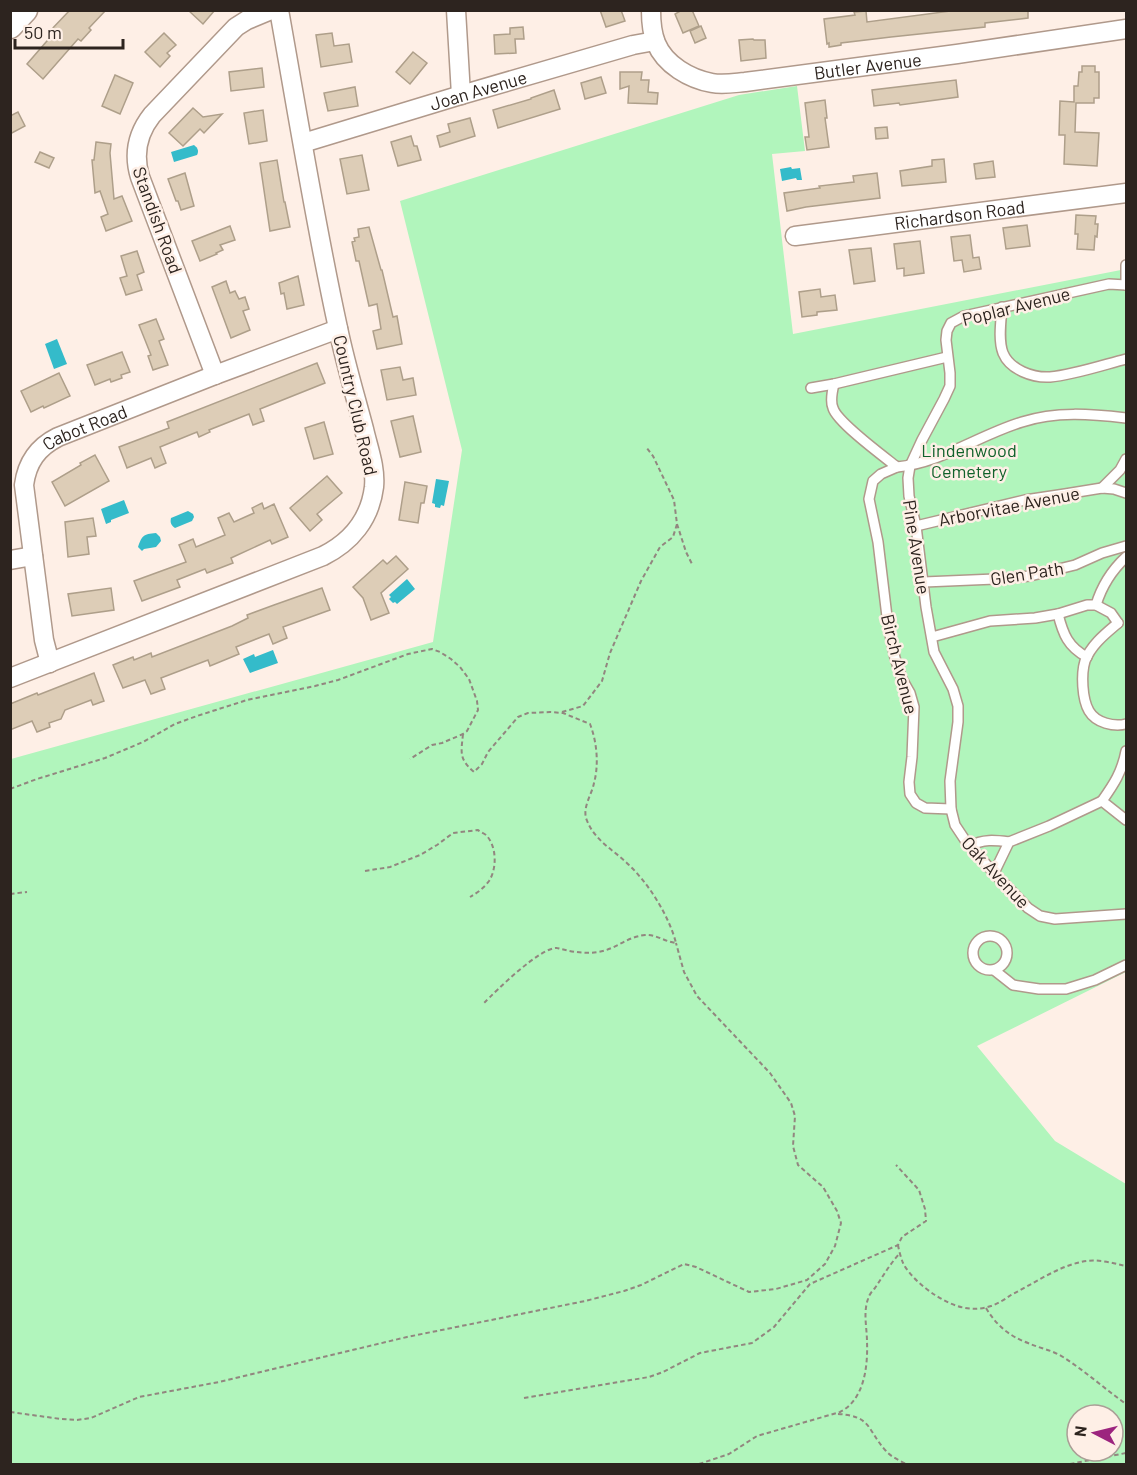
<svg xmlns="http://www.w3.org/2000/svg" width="1137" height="1475" font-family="Barlow,sans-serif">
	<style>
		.green { fill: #b1f5bc; fill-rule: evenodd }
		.water { fill: #34bbca }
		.building { fill: #ddcdb7; stroke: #ae9f8a; stroke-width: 1.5 }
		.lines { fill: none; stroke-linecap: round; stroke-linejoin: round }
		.lane-casing { stroke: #b0998b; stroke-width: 12 }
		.street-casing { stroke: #b0998b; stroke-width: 21 }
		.secondary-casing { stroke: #b0998b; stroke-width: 27 }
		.path { stroke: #92867f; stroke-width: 2; stroke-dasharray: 4.5 3; stroke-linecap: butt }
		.lane { stroke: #fff; stroke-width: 9 }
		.street { stroke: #fff; stroke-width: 18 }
		.secondary { stroke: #fff; stroke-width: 24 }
		.labels { text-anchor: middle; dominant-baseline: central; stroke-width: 5; stroke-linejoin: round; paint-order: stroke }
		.street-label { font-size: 18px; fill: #2d241f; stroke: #feefe6 }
		.park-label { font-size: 18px; fill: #10612a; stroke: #feefe6 }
	</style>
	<rect width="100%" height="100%" fill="#feefe6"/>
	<!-- green -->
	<path class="green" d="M797 86 805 151 772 154 793 334 1126 269V972L977 1046 1055 1141 1126 1184V1464H11V759L433 642 462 450 400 201 739 95ZM1077 1415H1113V1451H1077Z"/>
	<!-- water -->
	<g class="water">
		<path d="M194 145C198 148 199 151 197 155L174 162 171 152Z"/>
		<path d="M791 167 792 169 800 168 802 180H797L796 178 782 181 780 169Z"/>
		<path d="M57 339 67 364 54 369 45 344Z"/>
		<path d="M436 479 449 481 444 506 441 505 440 508 435 507V504L432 503Z"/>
		<path d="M124 500 129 513 111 520V522L106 524 101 509Z"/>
		<path d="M188 511 193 514 194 517 192 521 175 528C171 525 170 523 171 518Z"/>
		<path d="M156 533 160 537 161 541 156 547 144 549 142 551 138 547C142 536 143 534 156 533Z"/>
		<path d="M407 579 415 589 397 604 395 602 393 603 389 599 391 597 389 595Z"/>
		<path d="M273 650 278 663 250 673 243 659 254 654 255 657Z"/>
	</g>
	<!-- building -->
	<g class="building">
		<path d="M70 10H106L89 28 91 30 81 41 78 39 43 79 27 64 53 34 50 31Z"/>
		<path d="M188 10H215L203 24Z"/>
		<path d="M600 10H621L625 21 606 27Z"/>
		<path d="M682 10H692L699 26 683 33 675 14Z"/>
		<path d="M958 10H1028V18L985 23V27L891 37 841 43V45L829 47V43L827 44 824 19 855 15 854 12 866 11 867 22Z"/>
		<path d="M701 26 706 38 695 43 690 31Z"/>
		<path d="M523 27 524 39H515L516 53 495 54 494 35 510 34V28Z"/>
		<path d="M164 33 176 45 167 53 170 56 160 67 145 52Z"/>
		<path d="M332 33 334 46 349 44 352 62 321 67 316 35Z"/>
		<path d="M753 39 754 40H765L766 58 741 61 739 40Z"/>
		<path d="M413 52 427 63 410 84 396 72Z"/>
		<path d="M1082 66H1095V72H1099V98H1094V103H1076L1075 132 1099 133 1097 166 1064 164 1065 135H1059L1060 101 1074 102V86H1078L1079 72H1082Z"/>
		<path d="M262 68 264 87 231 91 229 72Z"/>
		<path d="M620 72H642L641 80H649L648 92 658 93 657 104 628 103 629 86 620 89Z"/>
		<path d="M115 75 133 83 120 114 102 106Z"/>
		<path d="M601 77 606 93 585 99 581 83Z"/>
		<path d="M956 80 958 97 900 105 899 103 874 106 872 90Z"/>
		<path d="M355 87 358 106 328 111 324 93Z"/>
		<path d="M554 90 560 109 498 128 493 110 531 99V98Z"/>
		<path d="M825 100 827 118H825L829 147 807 150 805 137H809L805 103Z"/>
		<path d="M193 108 203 117 222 114 204 133 200 129 183 146 169 133Z"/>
		<path d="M263 110 267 141 249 144 244 113Z"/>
		<path d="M18 112 25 126 10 134V116Z"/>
		<path d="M470 118 475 136 440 147 437 136 450 132 448 124Z"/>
		<path d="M887 127 888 138 876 139 875 128Z"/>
		<path d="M411 136 414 146H417L421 160 398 166 391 142Z"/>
		<path d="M96 142 111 144 110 153 114 199 122 196 132 221 106 231 101 217 108 214 100 191 95 193 92 160H94Z"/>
		<path d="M40 152 54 158 49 168 35 162Z"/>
		<path d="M362 155 369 190 347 194 340 159Z"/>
		<path d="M944 159 946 182 902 186 900 171 932 166V160Z"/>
		<path d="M277 160 284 202H285L290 227 270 231 260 163Z"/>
		<path d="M993 161 995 177 976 179 974 164Z"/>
		<path d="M185 173 194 206 181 210 178 201H176L168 179Z"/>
		<path d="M877 173 880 198 806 207 787 211 784 193 820 188 819 186 854 182 853 176Z"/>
		<path d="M1076 215 1096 216 1095 224H1098L1097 237 1095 236 1094 250 1077 249 1078 234H1075Z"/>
		<path d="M1027 225 1030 246 1006 249 1003 228Z"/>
		<path d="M230 226 235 240 220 245 223 250 216 253 217 254 200 261 192 241Z"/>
		<path d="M369 227 381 270H382L393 317 397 316 402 344 377 349 373 331 381 329 377 304 369 306 359 261H356L352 242 355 241 354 238 359 237 358 229Z"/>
		<path d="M970 235 973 258 979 257 981 269 964 272 962 260 954 261 951 237Z"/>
		<path d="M920 241 924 273 904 276V268L897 269 894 244Z"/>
		<path d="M871 248 875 281 854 284 849 250Z"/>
		<path d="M137 251 144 272 137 275 142 290 126 295 120 278 127 276 121 256Z"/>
		<path d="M298 276 304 305 287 309 284 293 281 294 279 283Z"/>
		<path d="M226 281 230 293 235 291 239 299 245 297 249 309 243 311 250 330 231 338 212 287Z"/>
		<path d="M820 289 821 297 835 295 837 310 817 312V315L802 317 799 292Z"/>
		<path d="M156 319 164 339 159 341 168 365 153 370 148 356 151 355 139 325Z"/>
		<path d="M122 352 130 372 121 375 122 378 111 382 110 379 95 385 87 365Z"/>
		<path d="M317 363 325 383 260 409 264 421 253 425 249 414 209 430 210 432 199 437 197 432 160 447 166 463 155 468 151 458 127 468 119 447 169 428 167 422Z"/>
		<path d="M400 367 403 380 413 378 416 395 387 400 381 370Z"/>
		<path d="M59 373 70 396 44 408 43 406 31 412 21 391Z"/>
		<path d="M413 416 421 452 400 457 391 421Z"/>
		<path d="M324 422 333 454 314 459 305 428Z"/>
		<path d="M95 455 109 481 65 506 52 482 81 465 80 463Z"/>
		<path d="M327 476 342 493 317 514 322 520 310 531 290 508Z"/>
		<path d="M405 482 427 486 424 503H421L418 523 399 520Z"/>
		<path d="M262 503 264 509 274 504 288 537 272 544 270 540 231 558 233 563 207 573 205 569 177 580 180 587 142 601 134 581 186 562 179 545 193 539 196 547 225 535 218 518 229 513 234 522 254 513 252 508Z"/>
		<path d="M93 518 96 536 87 537 89 554 68 557 65 522Z"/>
		<path d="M396 556 408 569 381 593 389 613 371 620 363 598 353 587 383 560 387 564Z"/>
		<path d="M111 588 114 610 72 616 68 594Z"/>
		<path d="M322 588 330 610 283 627 287 638 273 644 269 634 236 647 239 654 210 666 208 660 161 678 165 689 151 694 145 680 123 688 113 665 133 657 134 660 151 653 152 657 232 626 248 618 247 615 274 605Z"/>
		<path d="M94 673 104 701 93 705 91 700 65 710 61 719 49 723 50 727 37 732 32 721 10 730V704L37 693 38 695Z"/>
	</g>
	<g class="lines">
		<defs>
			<g id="lane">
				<path d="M1126 265V285"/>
				<path d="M1126 285 1109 284 964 316 951 323 947 331 946 340 950 373V386L944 399 922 440 910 466 908 478 909 496 916 526 926 607 934 652 953 689 958 706V722L950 781 951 809 955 825 967 843 994 873 1028 908 1040 916 1055 919 1126 914"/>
				<path d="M1002 307C1001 321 998 340 1003 353 1010 370 1033 378 1050 377 1073 375 1103 365 1126 359"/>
				<path d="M834 384C832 392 830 401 833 408 837 422 883 456 897 467 941 463 979 435 1022 422 1056 411 1091 414 1126 418"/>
				<path d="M811 388 834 384 947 357"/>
				<path d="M897 467 881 474 873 481 869 499 878 542 888 625 895 658 902 679 910 693 914 707 912 757 909 782 910 794 916 803 925 808 951 809"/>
				<path d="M1102 488 1120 470 1126 459"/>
				<path d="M916 526 1025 500 1065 494 1102 488 1114 489 1126 493"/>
				<path d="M924 582 995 579 1030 576 1075 565 1102 553 1126 546"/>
				<path d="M1096 605C1102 585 1111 571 1126 557"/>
				<path d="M1058 614C1063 634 1068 647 1087 657"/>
				<path d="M1118 623C1105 634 1091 645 1085 661 1081 674 1082 699 1089 711 1096 723 1114 727 1126 724"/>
				<path d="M932 637 990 621 1035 618 1058 614 1087 605H1096L1111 613 1118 623"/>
				<path d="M1126 751C1122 772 1114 784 1102 801L1126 820"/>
				<path d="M970 846C983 839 994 840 1009 842"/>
				<path d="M994 873 1009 842 1049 826 1102 801"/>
				<circle cx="990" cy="953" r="17"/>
				<path d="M994 970 1013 985 1039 989H1066L1095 980 1126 965"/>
			</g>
			<g id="street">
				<path d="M456 10 461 95"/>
				<path id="s1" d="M651 10C651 22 652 33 656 43 665 65 690 79 712 83 723 85 734 83 745 82L957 54 1126 29"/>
				<path id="s2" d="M303 143 461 95 633 45 655 41"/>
				<path id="s3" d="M795 236 1126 193"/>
				<path d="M215 375 140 177C133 154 137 134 152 115L236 27 247 20 271 10"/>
				<path d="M10 560 33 556"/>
				<path id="s4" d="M50 663 44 640 24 485C27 462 38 447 58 437L215 375 338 329"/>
				<path d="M10 678 323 556C351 542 370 519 374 487 376 467 368 447 364 429 355 395 345 362 338 328 315 223 298 116 279 10"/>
			</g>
			<path id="secondary" d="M10 26 25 10"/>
		</defs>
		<!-- lane casing -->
		<use href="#lane" class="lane-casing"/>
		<!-- street casing -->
		<use href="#street" class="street-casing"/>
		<!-- secondary casing -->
		<use href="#secondary" class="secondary-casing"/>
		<!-- path -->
		<g class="path">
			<path d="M677 524 686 552 693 566"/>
			<path d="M562 712 583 706 602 681 610 653 641 581 660 547 673 537 677 524 674 500 653 456 646 447"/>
			<path d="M463 734C461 753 459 759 474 772L482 764 488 752 518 717 528 713 550 712 563 713 590 724C597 742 599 765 594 783 592 794 583 806 586 818 594 841 613 849 629 865 649 884 669 916 676 943 665 942 656 934 645 935 626 937 617 949 598 952 586 954 573 952 561 949 560 949 558 948 557 948 540 947 496 991 484 1003"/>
			<path d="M10 789 37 779 105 758 143 742 175 724 197 716 247 700 315 686 338 680 408 654 432 649 440 652 451 659 460 667 469 679 477 701 478 710 467 731 463 734 442 743 432 745 410 759"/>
			<path d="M365 871 390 867 420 855 437 845 453 833 478 830C480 832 483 833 486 835 497 846 497 869 489 881 484 888 477 893 470 897"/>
			<path d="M10 894 27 892"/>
			<path d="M898 1245C899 1251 901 1258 903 1263 909 1275 924 1288 935 1295 952 1306 971 1313 991 1306 998 1304 1005 1299 1011 1295 1033 1284 1057 1267 1081 1262 1096 1258 1112 1263 1126 1266"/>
			<path d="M986 1308C996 1325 1009 1336 1028 1343 1039 1348 1052 1350 1063 1357 1085 1371 1105 1389 1126 1404"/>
			<path d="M524 1398 649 1377 663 1372 700 1353 752 1343 774 1327 810 1284 898 1245 902 1237 926 1221 925 1209 919 1190 896 1165"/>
			<path d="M10 1412 61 1419 77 1420 91 1418 139 1397 219 1382 407 1337 585 1301 624 1291 641 1285 684 1264 696 1267 749 1292 776 1289 807 1280 825 1264 835 1246 841 1223 837 1211 823 1187 798 1165 793 1146 795 1116 791 1103 770 1073 697 996 684 972 676 943"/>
			<path d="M838 1414C872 1416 867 1430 886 1451 891 1457 899 1460 906 1464"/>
			<path d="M699 1464 729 1454 757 1436 840 1412C864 1400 868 1367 867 1342 867 1328 863 1313 868 1299 869 1295 872 1291 875 1288 883 1276 890 1264 900 1253"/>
			<path d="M1070 1464 1126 1453"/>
		</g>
		<!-- lane -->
		<use href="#lane" class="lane"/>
		<!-- street -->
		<use href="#street" class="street"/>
		<!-- secondary -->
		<use href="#secondary" class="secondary"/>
	</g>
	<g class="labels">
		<!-- street labels -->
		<g class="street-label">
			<text stroke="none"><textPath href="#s1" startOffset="262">Butler Avenue</textPath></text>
			<text stroke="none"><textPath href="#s2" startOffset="183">Joan Avenue</textPath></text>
			<text stroke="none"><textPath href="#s3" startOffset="166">Richardson Road</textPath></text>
			<text transform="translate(158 220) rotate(70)">Standish Road</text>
			<text transform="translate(1016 306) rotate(-14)">Poplar Avenue</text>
			<text transform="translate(356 405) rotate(77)">Country Club Road</text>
			<text stroke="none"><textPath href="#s4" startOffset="270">Cabot Road</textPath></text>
			<text transform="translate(1009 506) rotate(-11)">Arborvitae Avenue</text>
			<text transform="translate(917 547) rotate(81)">Pine Avenue</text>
			<text transform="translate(1027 573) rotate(-9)">Glen Path</text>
			<text transform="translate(900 664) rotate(76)">Birch Avenue</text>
			<text transform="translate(996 872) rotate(47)">Oak Avenue</text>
		</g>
		<!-- park labels -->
		<g class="park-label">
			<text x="969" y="450">Lindenwood<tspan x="969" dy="21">Cemetery</tspan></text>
		</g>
	</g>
	<!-- border -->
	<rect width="1137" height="1475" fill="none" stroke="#2d241f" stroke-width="24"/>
	<!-- north arrow -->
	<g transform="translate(1095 1433) rotate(277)"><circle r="28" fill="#feefe6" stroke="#aa9e96" stroke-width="1.5"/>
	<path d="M0-4.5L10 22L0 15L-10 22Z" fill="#9c247e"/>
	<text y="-9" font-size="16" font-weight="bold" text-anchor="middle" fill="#2d241f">N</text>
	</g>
	<!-- scale -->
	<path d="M15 39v9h108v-9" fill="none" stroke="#2d241f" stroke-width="3"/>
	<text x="24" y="39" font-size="18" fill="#2d241f" stroke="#feefe6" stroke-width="4.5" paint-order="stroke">50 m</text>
</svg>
